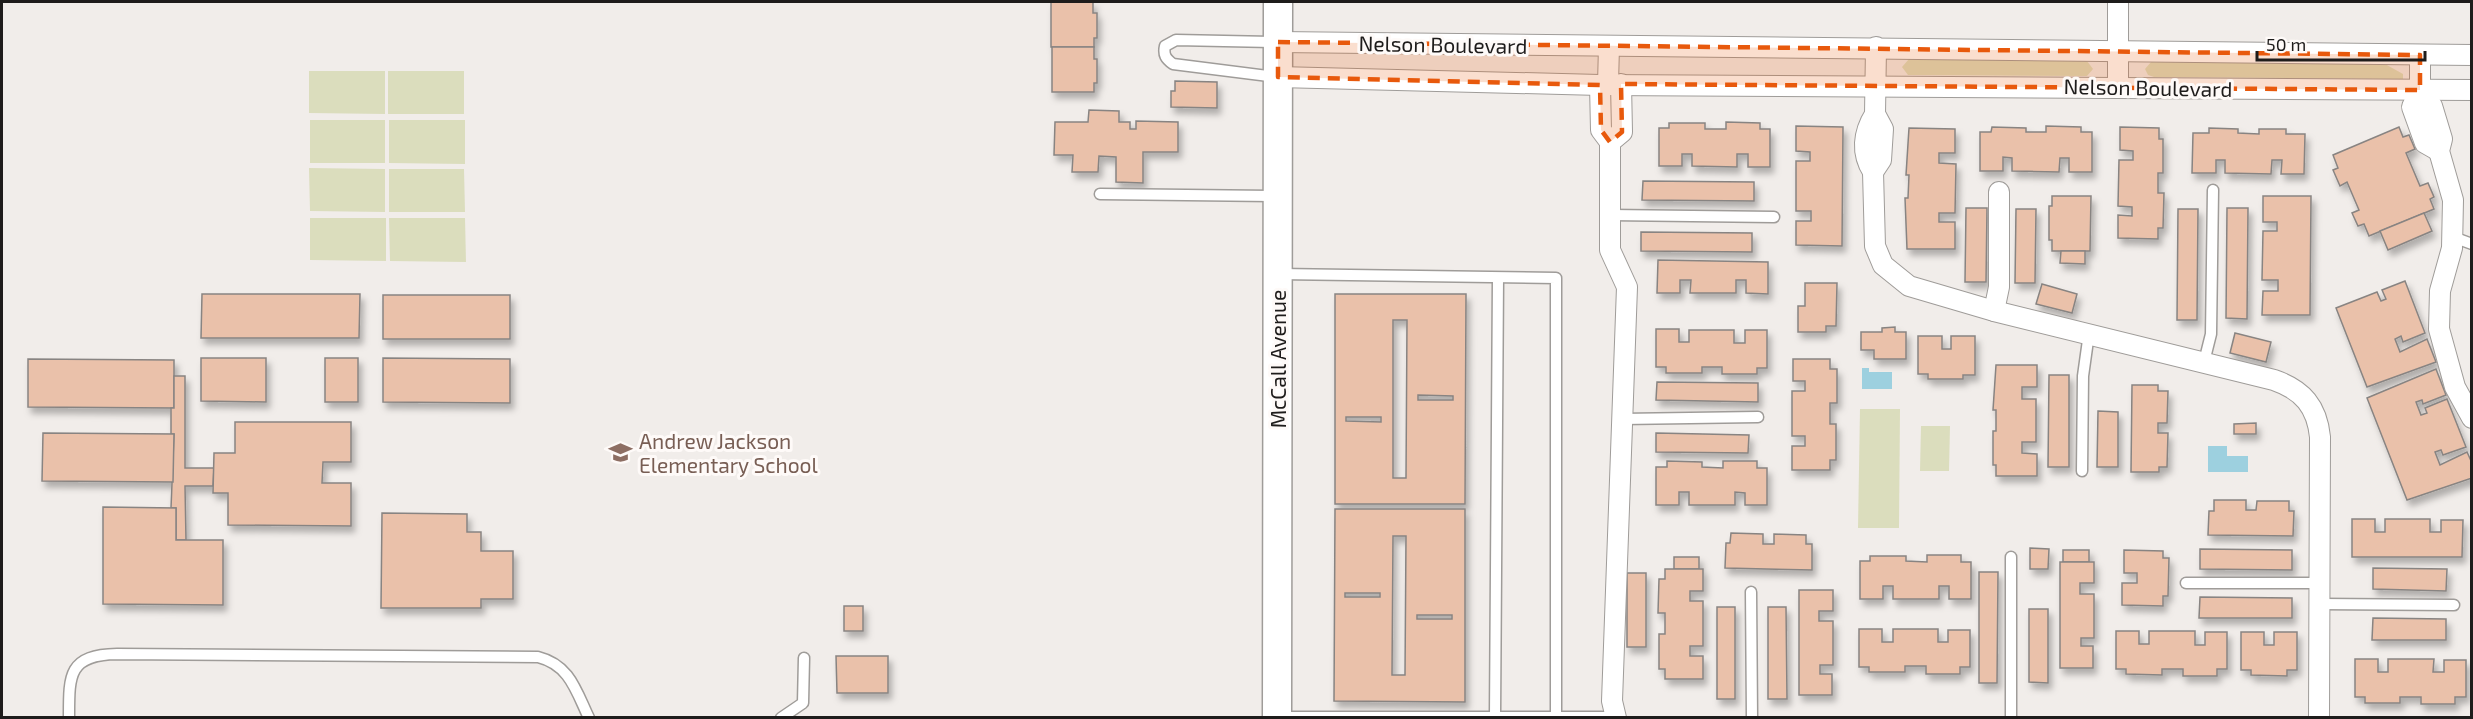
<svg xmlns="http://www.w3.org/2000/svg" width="2473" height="719" font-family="'Exo 2',sans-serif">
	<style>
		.green { fill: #dbddbd }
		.water { fill: #9dd0df }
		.building { fill: #eac1aa; stroke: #888482; stroke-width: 1.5; fill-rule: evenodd; filter: url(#shadow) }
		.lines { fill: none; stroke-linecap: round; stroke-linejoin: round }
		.lane-casing { stroke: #9f9c99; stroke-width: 13 }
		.street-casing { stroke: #9f9c99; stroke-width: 22 }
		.secondary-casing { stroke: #9f9c99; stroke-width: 31 }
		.lane { stroke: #fff; stroke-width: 10 }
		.street { stroke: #fff; stroke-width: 20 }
		.secondary { stroke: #fff; stroke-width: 28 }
		.marked { fill: #e8590c; fill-opacity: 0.2; stroke: #e8590c; stroke-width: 4.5; stroke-dasharray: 12 8; stroke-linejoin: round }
		.labels { text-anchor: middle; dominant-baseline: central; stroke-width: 6; stroke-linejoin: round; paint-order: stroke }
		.street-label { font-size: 21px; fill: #1e1c1b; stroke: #fefaf8 }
		.education-label { font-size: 21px; fill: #785e54; stroke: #fefaf8; text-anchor: start }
	</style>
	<defs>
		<filter id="shadow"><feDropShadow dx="3.5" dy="6" stdDeviation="3" flood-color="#0004"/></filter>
	</defs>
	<rect width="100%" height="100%" fill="#f1edea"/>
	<!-- green -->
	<g class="green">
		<path d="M1909 59 2087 61 2093 69 2087 76 1908 75 1902 67Z"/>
		<path d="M2151 62 2385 64 2403 74V79L2154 77 2148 75 2145 69Z"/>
		<path d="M309 71H385V114L309 113Z"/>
		<rect x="388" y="71" width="76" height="43"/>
		<rect x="310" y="120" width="75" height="43"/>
		<path d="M389 120H465V164L389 163Z"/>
		<path d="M309 168 385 169V212L310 211Z"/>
		<path d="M389 169H464L465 212H389Z"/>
		<path d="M310 218H386V261L310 260Z"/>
		<path d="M389 218H465L466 262 390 261Z"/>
		<path d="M1860 409H1900L1899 528H1858Z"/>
		<path d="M1921 426H1950L1949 471H1920Z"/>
	</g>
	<!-- water -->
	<g class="water">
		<path d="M1862 368H1869V372H1892V389H1862Z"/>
		<path d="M2208 446H2227V456H2248V472H2208Z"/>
	</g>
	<!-- building -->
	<g class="building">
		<path d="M1051 2H1093V13H1097V38H1094V47H1051Z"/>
		<path d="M1052 47H1094V59H1097V83H1094V92H1052Z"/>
		<path d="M1175 81 1217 82V108L1171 107V91H1175Z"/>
		<path d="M1089 110 1119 111V122H1130V129H1136V121L1178 122V152H1143V183L1116 182V157L1099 156 1098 172H1072L1073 155H1054L1055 122H1088Z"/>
		<path d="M1726 122 1760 123V129H1770V167H1748V154H1737V167L1692 166V154H1682V166H1659V128H1669V123H1705V129H1726Z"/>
		<path d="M1796 126 1843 127 1842 246 1796 245V221H1811V211H1796V161H1810V152L1796 151Z"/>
		<path d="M2046 126 2081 127V132H2092V172H2069V158H2060L2059 172 2012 171V158L2003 157V171H1980V132H1991L1992 127 2026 128V132H2046Z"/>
		<path d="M2120 127 2159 128V139H2163V173H2158V193H2164L2163 228H2158V239L2118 238V215L2132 216V207L2118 206 2119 160H2133V151L2120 150Z"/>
		<path d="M2399 127 2403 137 2409 135 2415 149 2406 153 2420 186 2428 183 2434 197 2430 199 2434 209 2369 236 2364 224 2358 226 2352 213 2359 210 2347 182 2340 186 2333 170 2338 168 2333 155Z"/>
		<path d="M1909 128 1955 129V153H1939V163L1956 164 1955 213H1939V222H1955V249H1907L1905 198H1908L1909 175H1906Z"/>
		<path d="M2209 128 2238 129V133L2259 134V129H2286V134H2305L2304 174H2281L2282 160H2272L2271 174 2225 173V160H2216V173H2192L2193 133H2209Z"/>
		<path d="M1643 181 1754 182V201L1642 200Z"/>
		<path d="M2052 196H2091L2090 251H2052V240H2049V206H2052Z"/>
		<path d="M2263 196H2311L2310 315H2262L2263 291H2278V280H2262L2263 231H2277V222H2263Z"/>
		<path d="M1966 208H1987L1986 282H1965Z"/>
		<path d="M2227 208H2248L2247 319 2226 318Z"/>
		<path d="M2016 209H2036L2035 283H2015Z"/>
		<path d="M2178 209H2198L2197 320H2177Z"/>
		<path d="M2424 213 2432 231 2388 250 2380 231Z"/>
		<path d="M1641 232 1752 233V252L1641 251Z"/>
		<path d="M2061 251H2085V264L2060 263Z"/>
		<path d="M1658 260 1768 262V294L1746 293V280H1736V293H1690L1691 280H1680V293H1657Z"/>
		<path d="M2405 281 2425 333 2403 342 2401 336 2395 339 2400 352 2427 339 2436 362 2367 387 2336 308 2377 292 2381 301 2386 299 2382 290Z"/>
		<path d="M1805 283H1837L1836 326H1826V332H1798V306H1805Z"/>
		<path d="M2042 284 2077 294 2072 313 2036 304Z"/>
		<path d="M202 294H360L359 338H201Z"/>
		<path d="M1335 294H1466L1465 504H1335ZM1393 320H1407L1406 478H1393ZM1418 395 1453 396V400H1418ZM1346 417H1381V422L1346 421Z"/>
		<rect x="383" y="295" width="127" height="44"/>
		<path d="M1895 327V332H1906V359H1874V350H1861V332H1882V328Z"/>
		<path d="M1656 329H1679V342H1689V330H1734V343H1745V330H1767V368H1757V374H1722V367H1702V373H1666V367H1656Z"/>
		<path d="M2235 333 2271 342 2266 362 2230 353Z"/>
		<path d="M1918 336H1942V349H1951V336H1975V375H1963V379H1928V374H1918Z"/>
		<path d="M201 358H266V402L201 401Z"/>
		<rect x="325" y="358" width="33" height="44"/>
		<path d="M383 358 510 359V403L383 402Z"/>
		<path d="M28 359 174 360V408L28 407Z"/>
		<path d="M1793 359H1830V369H1837V403H1830V424H1836V460H1830V470H1792V446H1805V436H1792V391H1805V381H1793Z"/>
		<path d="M1996 365H2037V387H2022V399H2036V442H2022V453L2037 454V476H1996V465H1993V431H1996V410H1993Z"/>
		<path d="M2436 369 2446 395 2423 404 2422 400 2416 402 2421 415 2427 413 2425 408 2447 399 2466 447 2443 455 2441 450 2435 452 2440 465 2467 452 2472 463V478L2407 500 2367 398Z"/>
		<path d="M2049 375H2069V467H2048Z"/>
		<path d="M174 376H185V468H214L213 486H185L186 540H176V508H171L174 434H171V408H174Z"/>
		<path d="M1657 382 1758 383V402L1656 400Z"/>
		<path d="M2132 385H2158V391H2168L2167 423H2158V433H2168L2167 467H2159V472H2131Z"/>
		<path d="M2098 411 2118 412V467H2097Z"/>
		<path d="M235 422H351V462H323L322 483H351V526L228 525V493H213L214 453H235Z"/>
		<path d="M2256 423V434H2234V424Z"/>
		<path d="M43 433 174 434 173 482 42 481Z"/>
		<path d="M1656 433 1749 435 1748 453 1656 452Z"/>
		<path d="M1667 461 1702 462V467L1723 468V461H1757V468H1767V505H1745V493L1735 492V505H1689V492H1679V505H1656V467H1667Z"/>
		<path d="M2214 500H2246V510H2256L2257 501H2289V511H2294L2293 536 2208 535 2209 511H2214Z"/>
		<path d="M103 507 176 508V540H223V605L103 604Z"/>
		<path d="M1335 509H1465V702L1334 701ZM1393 536H1406L1405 675H1392ZM1345 593H1380V597H1345ZM1417 615H1452V619H1417Z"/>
		<path d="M382 513 467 514V532H481V551H513V599H481V608H381Z"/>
		<path d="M2352 519H2375V532H2385V519H2430V532H2441V520H2463L2462 557H2352Z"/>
		<path d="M1731 533 1763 534V544H1774V534L1806 535V544H1812V570L1725 568 1726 543H1730Z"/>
		<path d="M2030 548 2049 549 2048 569H2030Z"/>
		<path d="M2200 549 2292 550V570L2200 569Z"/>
		<rect x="2063" y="550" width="26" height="12"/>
		<path d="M2124 550 2163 551V558H2169L2168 596H2163V606L2122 605V583H2137V573H2124Z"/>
		<path d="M1927 555H1961V562H1971V599H1949V586H1939V599H1893V586H1883V599H1860V561H1870V556H1906V561L1927 562Z"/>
		<rect x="1674" y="557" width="25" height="12"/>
		<path d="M2060 562H2094V583H2080V594H2094V638H2081V646H2093V668H2060Z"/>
		<path d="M2373 568 2447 569 2446 591 2373 589Z"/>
		<path d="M1665 569H1703V591H1690V601H1703V646H1690V656H1703V679H1665V669H1659V634H1665V613H1658L1659 579H1665Z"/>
		<path d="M1979 572H1998L1997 683H1979Z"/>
		<rect x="1627" y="573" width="19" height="74"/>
		<path d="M1799 590H1833V611H1819V621H1833V665H1820V674H1832V695H1799Z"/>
		<path d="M2200 597 2292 598V618H2199Z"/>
		<rect x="844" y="606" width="19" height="25"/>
		<rect x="1717" y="607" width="18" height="92"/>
		<path d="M1768 607H1786L1787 699H1768Z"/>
		<path d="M2029 609H2048V683L2029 682Z"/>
		<path d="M2373 618 2446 619V640H2372Z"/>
		<path d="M1859 629H1882V642H1893V629H1938V642H1948V630H1970V667H1960V674H1926V666H1905V672H1869V667H1859Z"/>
		<path d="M2116 631H2139V644H2149V631H2195V645H2205V632H2227V669H2217V676H2183V669H2162V675L2126 674V669H2116Z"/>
		<path d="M2241 632H2264V645H2274V632H2297V670H2287V676L2251 675V670H2241Z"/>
		<path d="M836 656H888V693H837Z"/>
		<path d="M2355 659H2378V672H2388V659H2434L2433 672H2444V660H2466V697H2455V704H2421V697H2400V703H2365V697H2355Z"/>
	</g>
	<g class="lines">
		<defs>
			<g id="lane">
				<path d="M1276 77 1173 64C1166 59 1163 55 1165 46L1176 40 1277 42"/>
				<path d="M1100 194 1277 196"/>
				<path d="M1610 215 1774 217"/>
				<path d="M2453 237 2472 244"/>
				<path d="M1279 274 1556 278V717"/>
				<path d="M2204 362 2211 334 2213 190"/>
				<path d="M1622 419 1758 417"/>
				<path d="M2082 471 2083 376 2089 333"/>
				<path d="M2011 557V718"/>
				<path d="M2186 583H2320"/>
				<path d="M1751 592 1752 718"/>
				<path d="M2320 604 2454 605"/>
				<path d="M1279 717H1614"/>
				<path d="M1495 717 1498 278"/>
				<path d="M69 718C69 675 68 655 117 654L538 657C570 665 576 691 589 718"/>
				<path d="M781 718 803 703 804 658"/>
			</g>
			<g id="street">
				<path d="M1278 42 2472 55"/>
				<path d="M2420 55V90L2412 107 2425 143 2439 151"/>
				<path d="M1278 77 1600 85 2472 90"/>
				<path d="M1608 84 1609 46"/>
				<path d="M1600 85 1601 130 1610 142V250L1627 287 1612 701 1616 718"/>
				<path d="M2118 87V2"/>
				<path d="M2420 90 2432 106 2442 139 2439 151 2453 200 2452 248 2440 291 2439 329 2455 387 2472 418"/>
				<path d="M1875 114C1863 133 1861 153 1873 172L1881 160 1883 129 1875 114 1876 47"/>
				<path d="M1610 142 1622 132 1621 84"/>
				<path d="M1873 172 1875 246 1883 265 1909 286 1994 311 2274 380C2303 390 2317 407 2320 437L2319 718"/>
				<path d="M1994 311 1999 287V192"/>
			</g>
			<path id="secondary" d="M1277 718 1278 2"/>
		</defs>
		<!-- lane casing -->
		<use href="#lane" class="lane-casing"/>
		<!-- street casing -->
		<use href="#street" class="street-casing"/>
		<!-- secondary casing -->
		<use href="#secondary" class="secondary-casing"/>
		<!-- lane -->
		<use href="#lane" class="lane"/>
		<!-- street -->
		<use href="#street" class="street"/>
		<!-- secondary -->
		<use href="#secondary" class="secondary"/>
	</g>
	<!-- marked area -->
	<path class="marked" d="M1278 42 2420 55V90L1621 84 1622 132 1610 142 1601 130 1600 85 1278 77Z"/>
	<!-- icons -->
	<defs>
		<symbol id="school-bare" viewBox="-9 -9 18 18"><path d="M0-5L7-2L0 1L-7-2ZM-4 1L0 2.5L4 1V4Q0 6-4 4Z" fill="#8d6e63" stroke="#fefaf8" stroke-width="2.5" paint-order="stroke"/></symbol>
	</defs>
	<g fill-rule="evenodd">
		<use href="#school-bare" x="604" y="436" width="33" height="33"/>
	</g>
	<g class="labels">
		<!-- street labels -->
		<g class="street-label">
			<text transform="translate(1443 44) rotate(1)">Nelson Boulevard</text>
			<text transform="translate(2148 87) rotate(1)">Nelson Boulevard</text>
			<text transform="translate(1277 359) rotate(-90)">McCall Avenue</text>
		</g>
		<!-- education labels -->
		<g class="education-label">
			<text x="639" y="440">Andrew Jackson<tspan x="639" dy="24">Elementary School</tspan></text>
		</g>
	</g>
	<!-- border -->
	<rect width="2473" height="719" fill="none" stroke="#1e1c1b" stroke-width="6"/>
	<!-- scale -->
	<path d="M2257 51v9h168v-9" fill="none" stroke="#1e1c1b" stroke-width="3"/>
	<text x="2266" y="51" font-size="18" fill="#1e1c1b" stroke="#fefaf8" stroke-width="4.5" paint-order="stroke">50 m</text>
</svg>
